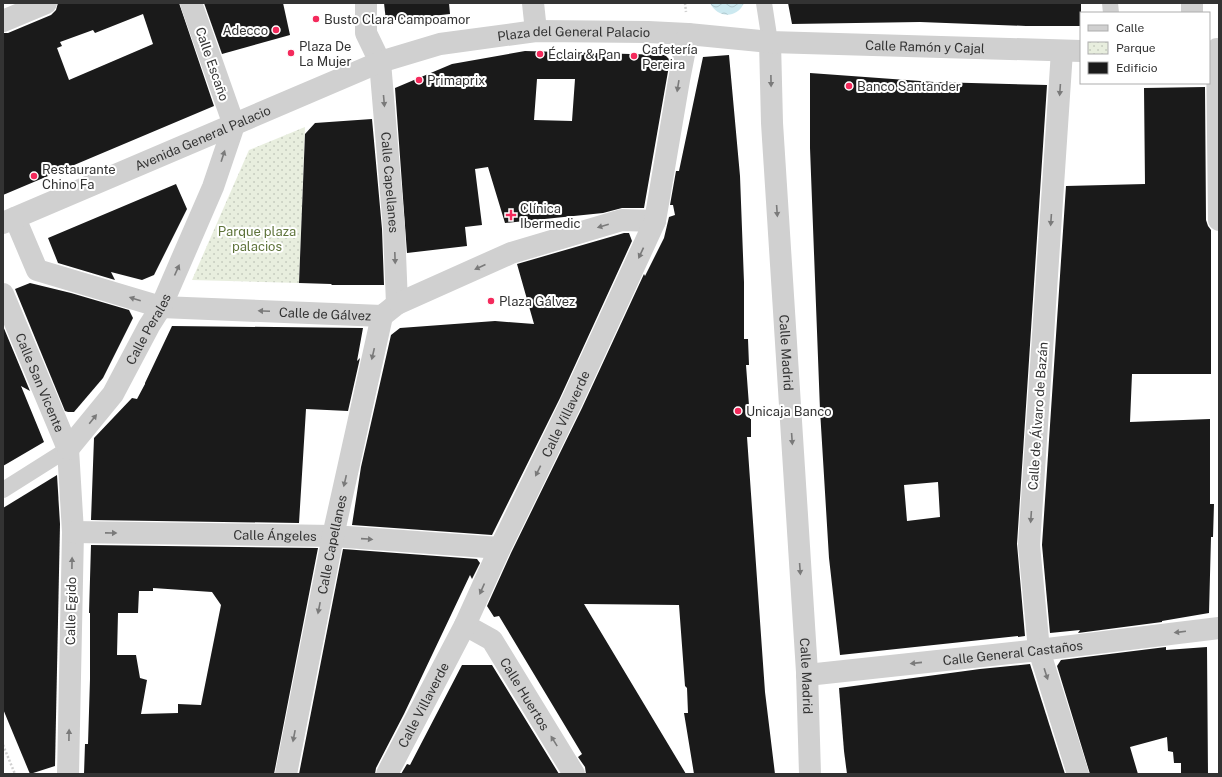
<svg xmlns="http://www.w3.org/2000/svg" width="1222" height="777" font-family="'Public Sans',sans-serif">
	<style>
		.park { fill: url(#park-dots) }
		.water { fill: url(#water-waves) }
		.building { fill: #1a1a1a; fill-rule: evenodd }
		.lines { fill: none; stroke-linecap: round; stroke-linejoin: round }
		.path { stroke: #d0d0d0; stroke-width: 2.5; stroke-dasharray: 2 2; stroke-linecap: butt }
		.pedestrian { stroke: #d0d0d0; stroke-width: 16 }
		.minor { stroke: #d0d0d0; stroke-width: 22 }
		.oneway { fill: #7a7a7a }
		.poi-dot { fill: #f42a5c; stroke: #fff; stroke-width: 1.5 }
		.labels { text-anchor: middle; dominant-baseline: central; stroke-width: 4; stroke-linejoin: round; paint-order: stroke }
		.poi-label { font-size: 13px; fill: #333; stroke: #fff; text-anchor: start }
		.street-label { font-size: 13px; fill: #333; stroke: #fff }
		.park-label { font-size: 13px; fill: #5f743b; stroke: #fff }
	</style>
	<defs>
		<pattern id="park-dots" width="8" height="8" patternUnits="userSpaceOnUse"><rect width="8" height="8" fill="#e8eede"/><path d="M2 2h.1M6 6h.1" fill="none" stroke="#c7cdbf" stroke-width="1.8" stroke-linecap="round"/></pattern>
		<pattern id="water-waves" width="16" height="10" patternUnits="userSpaceOnUse"><rect width="16" height="10" fill="#cce9f0"/><path d="M0 5q4-4 8 0t8 0" fill="none" stroke="#b0c8ce"/></pattern>
	</defs>
	<rect width="100%" height="100%" fill="#fff"/>
	<!-- park -->
	<path class="park" d="M305 127 299 283 192 280 249 150Z"/>
	<!-- water -->
	<path class="water" d="M710 3H744C737 19 717 18 710 3Z"/>
	<!-- building -->
	<g class="building">
		<path d="M58 3H179L214 106 3 195V33H8L51 15 56 10ZM143 14 153 44 69 80 57 48 62 46 60 42 93 30 95 33Z"/>
		<path d="M204 3H283L290 35 222 54Z"/>
		<path d="M384 3H449L450 14 386 21Z"/>
		<path d="M788 3H1081V26H1026L920 22 792 24Z"/>
		<path d="M525 51 665 55 670 60 644 208H622L603 213 505 223 488 167 475 169 482 225 465 227 467 246 407 253 395 88 452 64ZM537 79H575L572 121 534 120Z"/>
		<path d="M729 55 740 176 744 282V339H748L749 365H746L750 419H751V437H747L752 508 765 692 775 774H694L684 713H688L687 688 685 686 679 605 584 604 686 774H586L585 767 578 757 582 754 499 616 494 617 487 606 511 553 582 408 644 274 645 276 664 238 669 217 675 215 673 205H670L676 171H679L703 57Z"/>
		<path d="M810 73 934 82 1047 85 1017 544 1025 636 1018 637V636L840 655 829 558 820 410 810 148ZM938 482 940 517 907 521 904 485Z"/>
		<path d="M1205 87 1206 220 1208 226 1211 230V374H1132L1130 422 1210 419V504H1214L1213 537H1211L1209 613 1162 621V622L1078 633 1080 630 1050 633 1042 545 1066 186 1145 184 1144 88Z"/>
		<path d="M372 119 382 229 384 285H332L331 284 299 283 305 134 315 123Z"/>
		<path d="M176 184 187 209 154 275 142 280 111 272 115 280 58 263 48 238Z"/>
		<path d="M624 233H629L632 241 560 398 492 535 352 525 361 467 391 335 400 328 495 321 534 324 517 264Z"/>
		<path d="M30 283 71 293 129 310 133 318 103 378 74 412H68L65 411 15 289Z"/>
		<path d="M3 326 30 391 21 386 44 442 3 466Z"/>
		<path d="M172 326 363 328 357 361 360 358 348 411 306 409 299 523 91 520 94 438 132 398 137 399 145 384V383Z"/>
		<path d="M57 475 60 524 55 766 30 774 3 709V508Z"/>
		<path d="M91 545 318 548 274 774H84L85 744H88L90 679V613H89ZM153 588 212 592 221 605 201 705 178 704V713L141 714 147 680 140 678 136 655H117L118 613H138L139 591H153Z"/>
		<path d="M343 549 477 559 480 563 472 579 470 575 404 714 376 768 375 774H299Z"/>
		<path d="M1166 647V650L1207 647 1208 774H1181V763H1174L1173 752 1168 751 1167 737 1130 747 1138 774H1090L1057 666 1061 660Z"/>
		<path d="M1030 664 1065 774H847L844 751 839 688 980 669Z"/>
		<path d="M462 665H492L559 774H401L407 764 410 765Z"/>
	</g>
	<g class="lines">
		<!-- path -->
		<g class="path">
			<path d="M685 3 686 12"/>
			<path d="M3 745 15 774"/>
		</g>
		<!-- pedestrian -->
		<g class="pedestrian">
			<path d="M764 3 770 42"/>
			<path d="M1110 3 1111 13"/>
			<path d="M3 490 68 449"/>
		</g>
		<!-- minor -->
		<g class="minor">
			<path id="s1" d="M366 3V33L380 62 394 228 397 304"/>
			<path d="M533 3 536 31"/>
			<path d="M1192 13V3"/>
			<path d="M3 21 46 3"/>
			<path id="s2" d="M770 42 772 123 807 672 810 774"/>
			<path d="M1217 49 1219 220"/>
			<path d="M1062 51 1029 545 1039 650 1078 774"/>
			<path id="s3" d="M15 218 37 270 161 307 382 316 397 304 511 253 622 220 655 221"/>
			<path id="s4" d="M3 223 380 62 440 44 536 31 648 32 688 34 770 42 1081 51"/>
			<path id="s5" d="M3 294 68 449 73 532 68 774"/>
			<path id="s6" d="M68 449 113 394 149 326 161 307 213 187 234 125 191 3"/>
			<path id="s7" d="M73 532 333 536 500 548"/>
			<path id="s8" d="M465 625 492 640 574 774"/>
			<path id="s9" d="M807 675 1039 650 1219 628"/>
			<path id="s10" d="M286 774 333 536 382 316"/>
			<path id="s11" d="M387 774 465 625 500 548 571 403 655 221 679 80 688 34"/>
		</g>
	</g>
	<!-- one-way arrows -->
	<defs><path id="oneway-solid" d="M-6-.8H1V-3.2L6.5 0L1 3.2V.8H-6Z"/></defs>
	<g class="oneway">
		<use href="#oneway-solid" transform="translate(771 81) rotate(89)"/>
		<use href="#oneway-solid" transform="translate(678 86) rotate(99)"/>
		<use href="#oneway-solid" transform="translate(1060 90) rotate(94)"/>
		<use href="#oneway-solid" transform="translate(384 101) rotate(85)"/>
		<use href="#oneway-solid" transform="translate(223 156) rotate(-72)"/>
		<use href="#oneway-solid" transform="translate(777 211) rotate(86)"/>
		<use href="#oneway-solid" transform="translate(1051 220) rotate(94)"/>
		<use href="#oneway-solid" transform="translate(603 226) rotate(164)"/>
		<use href="#oneway-solid" transform="translate(641 253) rotate(115)"/>
		<use href="#oneway-solid" transform="translate(395 258) rotate(88)"/>
		<use href="#oneway-solid" transform="translate(480 267) rotate(156)"/>
		<use href="#oneway-solid" transform="translate(177 270) rotate(-66)"/>
		<use href="#oneway-solid" transform="translate(135 299) rotate(-163)"/>
		<use href="#oneway-solid" transform="translate(264 311) rotate(-178)"/>
		<use href="#oneway-solid" transform="translate(373 354) rotate(103)"/>
		<use href="#oneway-solid" transform="translate(93 419) rotate(-51)"/>
		<use href="#oneway-solid" transform="translate(792 439) rotate(86)"/>
		<use href="#oneway-solid" transform="translate(538 471) rotate(116)"/>
		<use href="#oneway-solid" transform="translate(345 481) rotate(103)"/>
		<use href="#oneway-solid" transform="translate(1031 517) rotate(94)"/>
		<use href="#oneway-solid" transform="translate(111 533) rotate(1)"/>
		<use href="#oneway-solid" transform="translate(367 539) rotate(4)"/>
		<use href="#oneway-solid" transform="translate(72 563) rotate(-89)"/>
		<use href="#oneway-solid" transform="translate(800 569) rotate(86)"/>
		<use href="#oneway-solid" transform="translate(482 589) rotate(114)"/>
		<use href="#oneway-solid" transform="translate(319 608) rotate(101)"/>
		<use href="#oneway-solid" transform="translate(1180 632) rotate(173)"/>
		<use href="#oneway-solid" transform="translate(916 663) rotate(174)"/>
		<use href="#oneway-solid" transform="translate(1046 674) rotate(72)"/>
		<use href="#oneway-solid" transform="translate(69 735) rotate(-89)"/>
		<use href="#oneway-solid" transform="translate(294 736) rotate(101)"/>
		<use href="#oneway-solid" transform="translate(554 741) rotate(-122)"/>
	</g>
	<!-- markers -->
	<g class="poi-dot">
		<circle cx="316" cy="19" r="4"/>
		<circle cx="276" cy="30" r="4"/>
		<circle cx="291" cy="53" r="4"/>
		<circle cx="540" cy="54" r="4"/>
		<circle cx="634" cy="56" r="4"/>
		<circle cx="419" cy="80" r="4"/>
		<circle cx="849" cy="86" r="4"/>
		<circle cx="34" cy="176" r="4"/>
		<path d="M509 209h4v4h4v4h-4v4h-4v-4h-4v-4h4z"/>
		<circle cx="491" cy="301" r="4"/>
		<circle cx="738" cy="411" r="4"/>
	</g>
	<g class="labels">
		<!-- poi labels -->
		<g class="poi-label">
			<text x="324" y="19">Busto Clara Campoamor</text>
			<text x="268" y="30" text-anchor="end">Adecco</text>
			<text x="299" y="46">Plaza De<tspan x="299" dy="15">La Mujer</tspan></text>
			<text x="642" y="49">Cafetería<tspan x="642" dy="15">Pereira</tspan></text>
			<text x="548" y="54">Éclair &amp; Pan</text>
			<text x="427" y="80">Primaprix</text>
			<text x="857" y="86">Banco Santander</text>
			<text x="42" y="169">Restaurante<tspan x="42" dy="15">Chino Fa</tspan></text>
			<text x="520" y="208">Clínica<tspan x="520" dy="15">Ibermedic</tspan></text>
			<text x="499" y="301">Plaza Gálvez</text>
			<text x="746" y="411">Unicaja Banco</text>
		</g>
		<!-- street labels -->
		<g class="street-label">
			<text stroke="none"><textPath href="#s4" startOffset="607">Plaza del General Palacio</textPath></text>
			<text stroke="none"><textPath href="#s4" startOffset="959">Calle Ramón y Cajal</textPath></text>
			<text transform="translate(212 64) rotate(71)">Calle Escaño</text>
			<text stroke="none"><textPath href="#s4" startOffset="217">Avenida General Palacio</textPath></text>
			<text stroke="none"><textPath href="#s1" startOffset="183">Calle Capellanes</textPath></text>
			<text stroke="none"><textPath href="#s3" startOffset="350">Calle de Gálvez</textPath></text>
			<text stroke="none"><textPath href="#s6" startOffset="145">Calle Perales</textPath></text>
			<text stroke="none"><textPath href="#s2" startOffset="311">Calle Madrid</textPath></text>
			<text stroke="none"><textPath href="#s5" startOffset="96">Calle San Vicente</textPath></text>
			<text stroke="none"><textPath href="#s11" startOffset="402">Calle Villaverde</textPath></text>
			<text transform="translate(1038 416) rotate(-86)">Calle de Álvaro de Bazán</text>
			<text stroke="none"><textPath href="#s7" startOffset="202">Calle Ángeles</textPath></text>
			<text stroke="none"><textPath href="#s10" startOffset="234">Calle Capellanes</textPath></text>
			<text transform="translate(71 611) rotate(-89)">Calle Egido</text>
			<text stroke="none"><textPath href="#s9" startOffset="207">Calle General Castaños</textPath></text>
			<text stroke="none"><textPath href="#s2" startOffset="635">Calle Madrid</textPath></text>
			<text stroke="none"><textPath href="#s8" startOffset="94">Calle Huertos</textPath></text>
			<text stroke="none"><textPath href="#s11" startOffset="78">Calle Villaverde</textPath></text>
		</g>
		<!-- park labels -->
		<g class="park-label">
			<text x="257" y="231">Parque plaza<tspan x="257" dy="15">palacios</tspan></text>
		</g>
	</g>
	<!-- border -->
	<rect width="1222" height="777" fill="none" stroke="#333333" stroke-width="8"/>
	<!-- legend -->
	<rect x="1080" y="12" width="130" height="72" fill="#ffffff" stroke="#adadad"/>
	<rect x="1088" y="25" width="20" height="6" fill="#d0d0d0" stroke="#adadad"/>
	<text x="1116" y="32" font-size="12" fill="#333333">Calle</text>
	<rect x="1088" y="42" width="20" height="12" fill="url(#park-dots)" stroke="#adadad"/>
	<text x="1116" y="52" font-size="12" fill="#333333">Parque</text>
	<rect x="1088" y="62" width="20" height="12" fill="#1a1a1a" stroke="#adadad"/>
	<text x="1116" y="72" font-size="12" fill="#333333">Edificio</text>
</svg>
